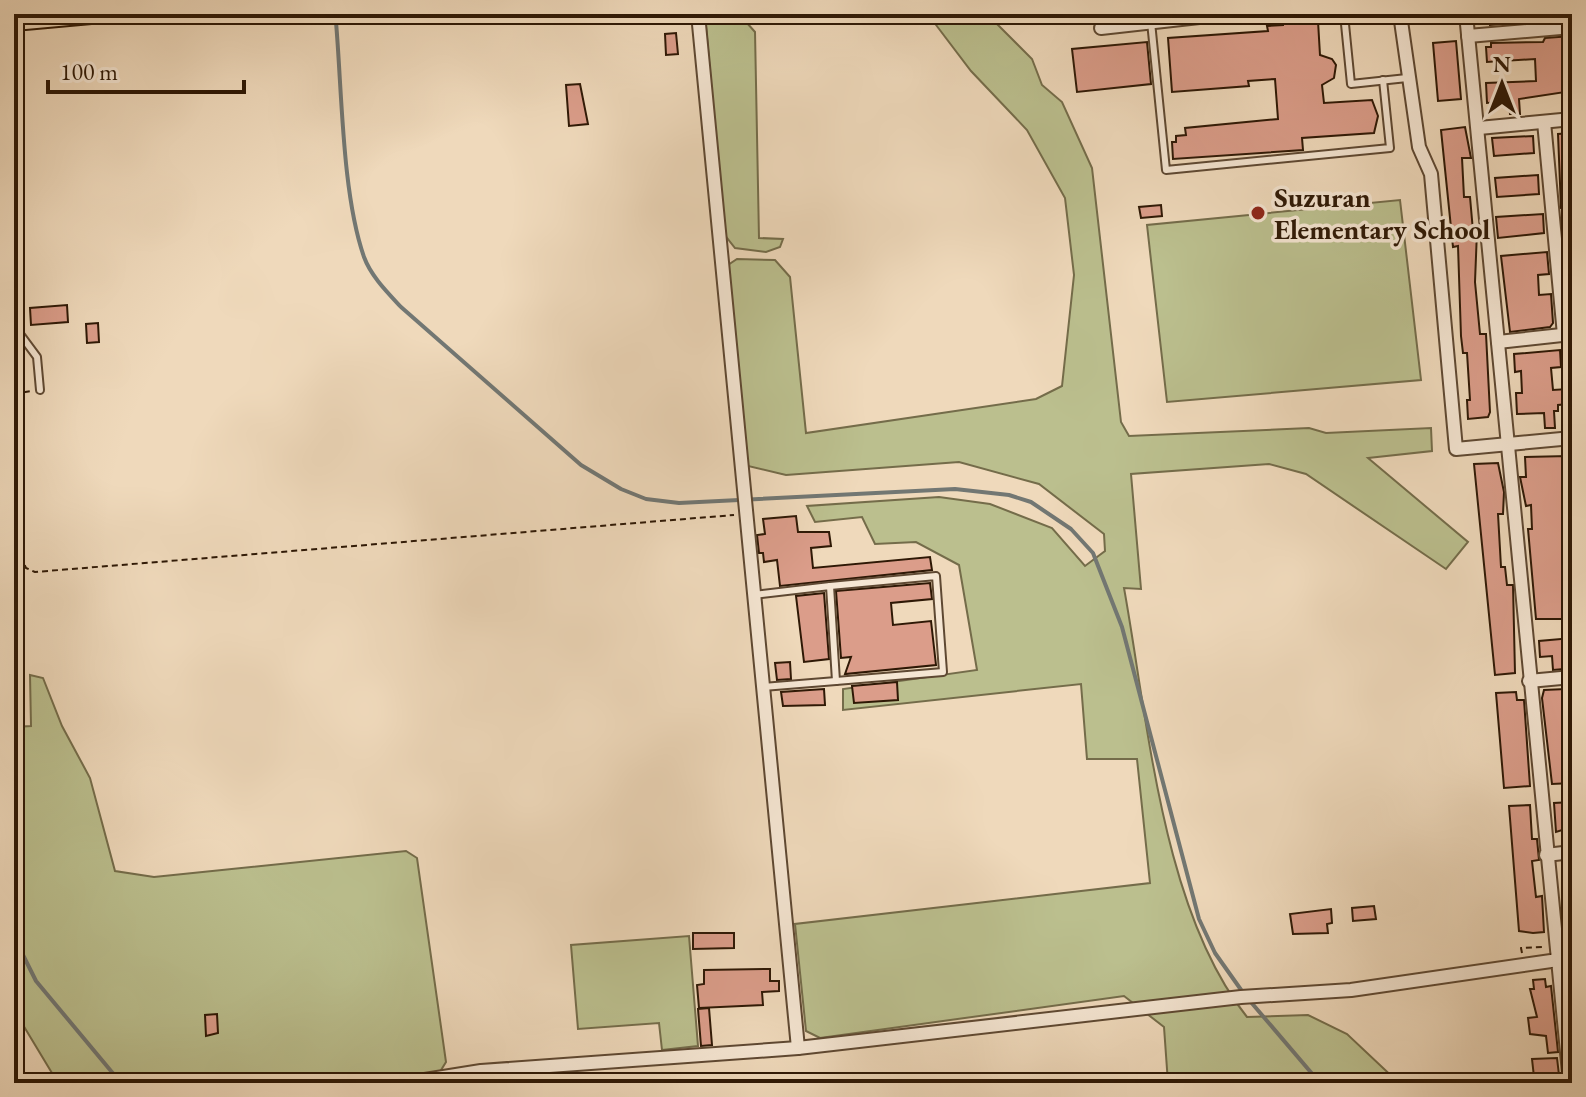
<svg xmlns="http://www.w3.org/2000/svg" width="1586" height="1097" font-family="'EB Garamond',serif">
	<style>
		.green { fill: #bbbf8e; stroke: #746c4a; stroke-width: 2 }
		.lines { fill: none; stroke-linecap: round; stroke-linejoin: round }
		.stream { stroke: #727773; stroke-width: 4 }
		.building { fill: #db9d8a; stroke: #2e1805; stroke-width: 2 }
		.lane-casing { stroke: #5e4832; stroke-width: 10 }
		.street-casing { stroke: #5e4832; stroke-width: 16 }
		.secondary-casing { stroke: #2e1805; stroke-width: 20 }
		.primary-casing { stroke: #2e1805; stroke-width: 22 }
		.path { stroke: #2e1805; stroke-width: 2; stroke-dasharray: 6 4; stroke-linecap: butt }
		.lane { stroke: #f5e6d3; stroke-width: 6 }
		.street { stroke: #f5e6d3; stroke-width: 12 }
		.secondary { stroke: #f5e6d3; stroke-width: 16 }
		.primary { stroke: #efd9bb; stroke-width: 18 }
		.poi-dot { fill: #8f2418; stroke: #f5e6d3; stroke-width: 3 }
		.labels { text-anchor: middle; dominant-baseline: central; stroke-width: 7; stroke-linejoin: round; paint-order: stroke }
		.poi-label { font-size: 28px; font-weight: bold; fill: #2e1805; stroke: #f5e6d3; text-anchor: start }
	</style>
	<rect width="100%" height="100%" fill="#efd9bb"/>
	<filter id="stains"><feTurbulence type="fractalNoise" baseFrequency=".0025" numOctaves="4"/><feColorMatrix values="0 0 0 0 .2 0 0 0 0 .09 0 0 0 0 .02 0 0 0 .5 -.17"/></filter>
	<radialGradient id="worn" r=".72"><stop offset=".6" stop-color="#630" stop-opacity="0"/><stop offset="1" stop-color="#630" stop-opacity=".3"/></radialGradient>
	<!-- green -->
	<g class="green">
		<path d="M705 14H739L755 32 759 238 783 239 780 247 766 252 735 248 724 234Z"/>
		<path d="M920 14H987L1032 59 1042 85 1062 102 1092 168 1121 422 1129 436 1309 428 1326 433 1431 428 1432 451 1368 458 1468 542 1446 569 1306 474 1269 464 1131 474 1141 589 1124 588C1148 720 1162 911 1247 1017L1308 1015 1347 1034 1399 1083H1168L1164 1027 1124 996 820 1038 806 1031 795 924 1150 883 1137 759H1087L1081 684 843 710V689L977 670 959 565 916 542 875 544 862 517 815 522 807 506 939 497 990 504 1052 528 1085 566 1105 551 1104 534 1039 484 959 462 786 475 748 466 728 265 737 259 775 260 790 277 806 433 1036 399 1062 386 1074 275 1065 198 1027 130 971 71 930 17Z"/>
		<path d="M1400 200 1421 380 1167 402 1147 225Z"/>
		<path d="M30 675 43 678 62 726 90 778 115 871 154 877 406 851 417 858 446 1062 433 1083H58L14 1010V727L31 726Z"/>
		<path d="M689 936 698 1046 662 1050 659 1023 578 1029 571 945Z"/>
	</g>
	<g class="lines">
		<!-- stream -->
		<g class="stream">
			<path d="M336 22C342 91 342 194 364 257 371 276 387 292 401 307L581 465 621 489 646 499 679 503 955 489 1009 495 1031 502 1071 529 1093 553 1122 627 1199 919 1215 953 1244 994"/>
			<path d="M14 937 36 981 121 1083"/>
			<path d="M1250 1001 1320 1083"/>
		</g>
	</g>
	<!-- building -->
	<g class="building">
		<path d="M1489 14H1526V22L1490 25Z"/>
		<path d="M1304 16 1305 22 1318 21 1320 55 1332 59 1336 65 1334 78 1322 85 1324 103 1372 100 1378 116 1374 133 1302 138 1303 150 1173 159 1172 142H1176V136L1186 135 1185 128 1278 119 1275 79 1248 81 1249 86 1172 92 1168 38 1268 31 1267 26 1283 25V17Z"/>
		<path d="M676 33 678 54 666 55 665 34Z"/>
		<path d="M1572 36V91L1519 99 1520 114H1510L1509 101 1487 103 1486 83 1536 81 1535 59 1487 62 1486 47H1491V43L1543 42 1545 38Z"/>
		<path d="M1456 41 1461 99 1438 101 1433 43Z"/>
		<path d="M1147 42 1151 84 1077 92 1072 49Z"/>
		<path d="M580 84 588 124 569 126 566 85Z"/>
		<path d="M1465 127 1471 158H1462L1464 197H1470L1473 231H1477L1475 282 1480 334H1486L1490 412 1488 417 1468 419 1467 400H1470L1467 353H1463L1461 336 1458 246 1453 247 1441 130Z"/>
		<path d="M1572 133V207L1561 208 1558 134Z"/>
		<path d="M1533 136 1534 153 1494 156 1492 138Z"/>
		<path d="M1538 175 1539 194 1497 197 1495 178Z"/>
		<path d="M1161 205 1162 216 1141 218 1139 207Z"/>
		<path d="M1543 214 1544 233 1498 238 1496 217Z"/>
		<path d="M1547 252 1549 274 1538 275 1539 295 1551 294 1553 323 1550 327 1510 332 1501 256Z"/>
		<path d="M67 305 68 322 31 325 30 308Z"/>
		<path d="M98 323 99 342 87 343 86 324Z"/>
		<path d="M1560 350 1561 367 1551 368 1553 390 1568 389 1569 404 1558 405V411H1554L1555 428H1545L1544 413 1517 414 1516 393H1522L1521 371 1515 372 1514 354Z"/>
		<path d="M1568 456 1572 490V507H1567L1568 527H1572V619H1536L1528 529H1532L1531 505 1526 506 1520 477H1526L1525 457Z"/>
		<path d="M1498 463 1504 492 1503 514H1498L1501 567H1505L1507 585H1513L1515 673 1495 675 1474 464Z"/>
		<path d="M796 516 798 532H829L831 546 811 548 813 568 930 557 932 570 780 586 777 560 764 562 763 553H759L757 535 765 534 763 519Z"/>
		<path d="M930 583 932 599 891 603 893 625 931 621 936 665 845 674 851 657 841 658 836 591Z"/>
		<path d="M824 593 829 659 804 662 796 596Z"/>
		<path d="M1572 638V658L1563 659 1564 669 1553 670 1552 656 1540 657 1539 641Z"/>
		<path d="M790 662 791 679 777 680 775 663Z"/>
		<path d="M897 682 898 700 854 703 852 686Z"/>
		<path d="M824 689 825 705 783 706 781 692Z"/>
		<path d="M1566 689 1571 743 1562 744 1563 766 1572 765V783L1552 784 1542 698 1544 690Z"/>
		<path d="M1516 692 1517 700H1524L1530 786 1504 788 1496 693Z"/>
		<path d="M1572 802V827L1556 832 1554 803Z"/>
		<path d="M1530 805 1532 839H1537L1539 860 1532 861 1536 897 1542 896 1544 932 1533 933 1519 931 1509 806Z"/>
		<path d="M1374 906 1376 919 1353 921 1352 908Z"/>
		<path d="M1331 909 1332 923 1327 924 1328 933 1293 934 1290 914Z"/>
		<path d="M693 933H734V948L693 949Z"/>
		<path d="M770 969V981H779V991L762 992 763 1005 699 1008 697 985 704 984V970Z"/>
		<path d="M1545 979 1546 987 1551 986 1558 1052 1548 1053 1546 1036 1530 1034 1528 1018 1537 1017 1530 989H1534L1533 980Z"/>
		<path d="M709 1008 712 1045 701 1046 698 1009Z"/>
		<path d="M217 1014 218 1033 206 1036 205 1015Z"/>
		<path d="M1557 1058 1559 1075 1534 1077 1532 1059Z"/>
	</g>
	<g class="lines">
		<defs>
			<g id="lane">
				<path d="M1344 14 1351 84 1407 78"/>
				<path d="M1151 22 1166 170 1390 148 1383 80"/>
				<path d="M14 326 37 357 40 390"/>
				<path d="M830 586 936 576 943 672 836 681"/>
				<path d="M754 595 830 586 836 681 763 687"/>
			</g>
			<g id="street">
				<path d="M698 14 798 1048"/>
				<path d="M1400 14 1419 147 1431 174 1456 449 1572 438"/>
				<path d="M1466 14 1570 1083"/>
				<path d="M1101 28 1226 14"/>
				<path d="M1468 36 1572 27"/>
				<path d="M1544 122 1564 335"/>
				<path d="M1479 128 1572 119"/>
				<path d="M1498 342 1571 334"/>
				<path d="M1529 681 1572 677"/>
				<path d="M1546 855 1572 852"/>
				<path d="M406 1083 481 1071 798 1048 1241 997 1351 990 1558 960"/>
			</g>
			<path id="secondary" d="M1558 960 1572 959"/>
			<path id="primary" d="M14 21 91 14"/>
		</defs>
		<!-- lane casing -->
		<use href="#lane" class="lane-casing"/>
		<!-- street casing -->
		<use href="#street" class="street-casing"/>
		<!-- secondary casing -->
		<use href="#secondary" class="secondary-casing"/>
		<!-- primary casing -->
		<use href="#primary" class="primary-casing"/>
		<!-- path -->
		<g class="path">
			<path d="M14 394 31 391"/>
			<path d="M14 426 22 559 26 568 35 572 734 515"/>
			<path d="M1522 953 1521 948 1542 947"/>
		</g>
		<!-- lane -->
		<use href="#lane" class="lane"/>
		<!-- street -->
		<use href="#street" class="street"/>
		<!-- secondary -->
		<use href="#secondary" class="secondary"/>
		<!-- primary -->
		<use href="#primary" class="primary"/>
	</g>
	<!-- markers -->
	<circle class="poi-dot" cx="1258" cy="213" r="8"/>
	<g class="labels">
		<!-- poi labels -->
		<g class="poi-label">
			<text x="1274" y="197">Suzuran<tspan x="1274" dy="32">Elementary School</tspan></text>
		</g>
	</g>
	<!-- margin -->
	<rect width="1586" height="1097" fill="none" stroke="#efd9bb" stroke-width="48"/>
	<rect x="16" y="16" width="1554" height="1065" fill="none" stroke="#2e1805" stroke-width="4"/>
	<rect x="24" y="24" width="1538" height="1049" fill="none" stroke="#2e1805" stroke-width="2"/>
	<!-- north arrow -->
	<g transform="translate(1502 84)" stroke="#f5e6d3" stroke-width="6" paint-order="stroke">
	<path d="M0-6L14 30L0 20L-14 30Z" fill="#2e1805"/>
	<text y="-12" font-size="22" font-weight="bold" text-anchor="middle" fill="#2e1805">N</text>
	</g>
	<!-- scale -->
	<path d="M48 80v12h196v-12" fill="none" stroke="#2e1805" stroke-width="4"/>
	<text x="60" y="80" font-size="24" fill="#2e1805" stroke="#f5e6d3" stroke-width="6" paint-order="stroke">100 m</text>
	<rect width="100%" height="100%" filter="url(#stains)"/>
	<rect width="100%" height="100%" fill="url(#worn)"/>
</svg>
